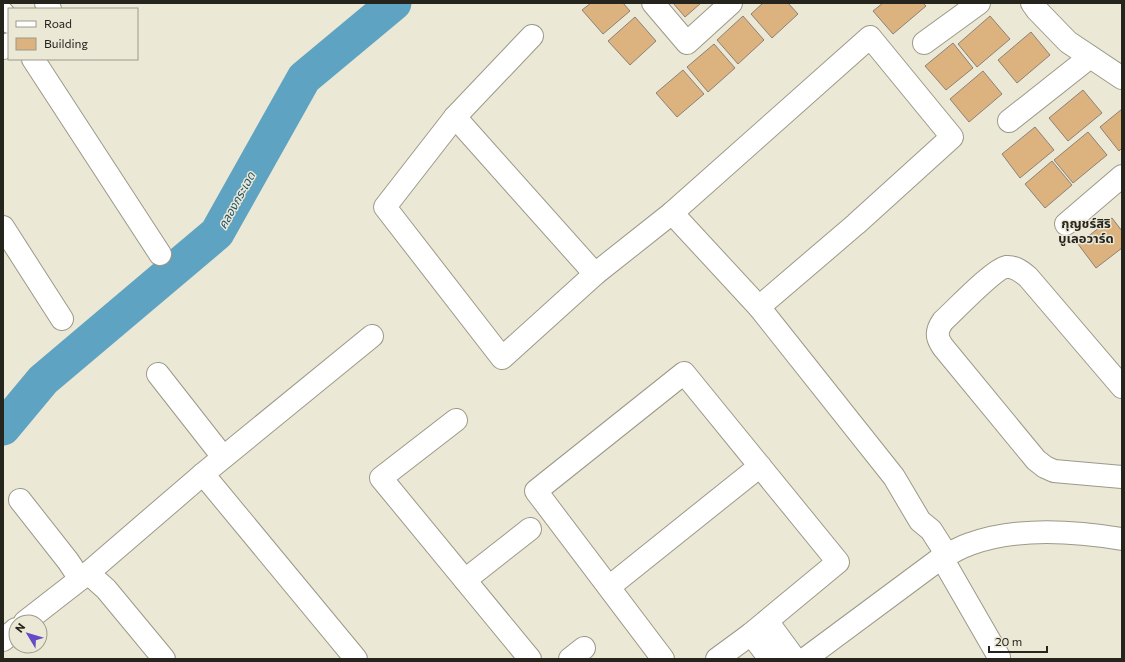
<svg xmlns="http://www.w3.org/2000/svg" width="1125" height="662" font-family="Commissioner,'Noto Sans Thai',sans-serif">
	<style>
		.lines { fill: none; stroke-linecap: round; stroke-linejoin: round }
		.river { stroke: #5fa3c2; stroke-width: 35 }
		.building { fill: #dcb27f; stroke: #8d8174 }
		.minor-casing { stroke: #9d9989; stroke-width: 24 }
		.minor { stroke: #fff; stroke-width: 22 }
		.labels { text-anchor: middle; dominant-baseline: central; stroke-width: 3; stroke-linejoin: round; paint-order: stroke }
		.water-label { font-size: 12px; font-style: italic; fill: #1d536a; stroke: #ebe8d6 }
		.quarter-label { font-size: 13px; font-weight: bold; fill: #25241d; stroke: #ebe8d6 }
	</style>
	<rect width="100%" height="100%" fill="#ebe8d6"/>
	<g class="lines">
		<!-- river -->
		<path class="river" d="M3 428 43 380 217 233 304 78 394 3"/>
	</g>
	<!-- building -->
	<g class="building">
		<path d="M591 3H623L630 11 603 34 582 10Z"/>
		<path d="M673 3H701L685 17Z"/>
		<path d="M763 3H788L798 14 772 38 751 14Z"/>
		<path d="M883 3H923L926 6 893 34 873 11Z"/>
		<path d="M743 16 764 40 738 64 717 40Z"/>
		<path d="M990 16 1010 39 977 67 958 44Z"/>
		<path d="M635 17 656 41 630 65 608 41Z"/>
		<path d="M1031 32 1050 55 1017 83 998 60Z"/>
		<path d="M953 43 973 68 946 90 925 66Z"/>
		<path d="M714 44 735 68 708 92 687 67Z"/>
		<path d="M683 70 704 94 677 117 656 93Z"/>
		<path d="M983 71 1002 94 969 122 950 99Z"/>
		<path d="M1083 90 1102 113 1068 141 1049 118Z"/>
		<path d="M1122 109V148L1119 151 1100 127Z"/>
		<path d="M1035 127 1054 150 1020 178 1002 154Z"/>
		<path d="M1088 132 1107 155 1073 183 1054 160Z"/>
		<path d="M1052 161 1072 185 1045 208 1025 184Z"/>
		<path d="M1112 218 1122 231V248L1096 268 1078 244Z"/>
	</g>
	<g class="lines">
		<defs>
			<g id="minor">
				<path d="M46 3 50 9"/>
				<path d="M653 3 687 43 731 3"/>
				<path d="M1032 3 1037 10 1068 42 1122 78"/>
				<path d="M3 13 9 22"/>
				<path d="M532 36 455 117 385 207 502 358 595 274 672 213 870 37 952 137 856 224 759 307"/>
				<path d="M924 43 979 3"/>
				<path d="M3 48 9 44"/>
				<path d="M33 59 160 254"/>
				<path d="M455 117 595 274"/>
				<path d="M1009 121 1090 57"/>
				<path d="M672 213 759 307 894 477 920 521 931 530 947 555"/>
				<path d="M1066 224 1122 176"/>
				<path d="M3 227 62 319"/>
				<path d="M158 374 223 457"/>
				<path d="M1122 387 1028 277C1022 272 1015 266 1006 267 994 269 954 311 943 321 936 331 936 337 943 347L1036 460 1045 467 1054 471 1122 477"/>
				<path d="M456 420 381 478 530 659"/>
				<path d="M203 474 356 659"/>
				<path d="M20 500 68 561 80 579"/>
				<path d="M942 558 999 657"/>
				<path d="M88 573 106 589 164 659"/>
				<path d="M465 580 530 529"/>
				<path d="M609 587 760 466"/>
				<path d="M767 621 795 659"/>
				<path d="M25 622 88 573 203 474 372 336"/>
				<path d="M751 634 770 659"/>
				<path d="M3 640 16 629"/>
				<path d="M570 659 584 648"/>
				<path d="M663 659 536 491 684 373 838 562 751 634 717 659"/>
				<path d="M805 659 937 561C947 555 958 548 970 544 1016 527 1074 531 1122 539"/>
			</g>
		</defs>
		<!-- minor casing -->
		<use href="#minor" class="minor-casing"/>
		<!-- minor -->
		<use href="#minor" class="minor"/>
	</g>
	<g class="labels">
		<!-- water labels -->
		<g class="water-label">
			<text transform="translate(236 200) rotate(-61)">คลองกระเฉด</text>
		</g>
		<!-- quarter labels -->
		<g class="quarter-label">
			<text x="1086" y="223">กุญชร์สิริ<tspan x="1086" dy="15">บูเลอวาร์ด</tspan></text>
		</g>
	</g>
	<!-- border -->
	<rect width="1125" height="662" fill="none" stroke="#25241d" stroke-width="8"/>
	<!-- legend -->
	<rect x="8" y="8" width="130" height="52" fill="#ebe8d6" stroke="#9c9a8c"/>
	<rect x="16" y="21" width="20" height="6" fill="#ffffff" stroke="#9c9a8c"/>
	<text x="44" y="28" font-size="12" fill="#25241d">Road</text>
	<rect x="16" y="38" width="20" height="12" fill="#dcb27f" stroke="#9c9a8c"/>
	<text x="44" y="48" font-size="12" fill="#25241d">Building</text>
	<!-- north arrow -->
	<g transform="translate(28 634) rotate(308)"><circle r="19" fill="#ebe8d6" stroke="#9c9a8c"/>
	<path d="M0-3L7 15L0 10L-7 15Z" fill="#634cc5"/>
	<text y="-6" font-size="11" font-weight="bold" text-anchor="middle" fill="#25241d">N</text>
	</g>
	<!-- scale -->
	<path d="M989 646v6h58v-6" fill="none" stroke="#25241d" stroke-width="2"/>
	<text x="995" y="646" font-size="12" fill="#25241d" stroke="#ebe8d6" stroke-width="3" paint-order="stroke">20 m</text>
</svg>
